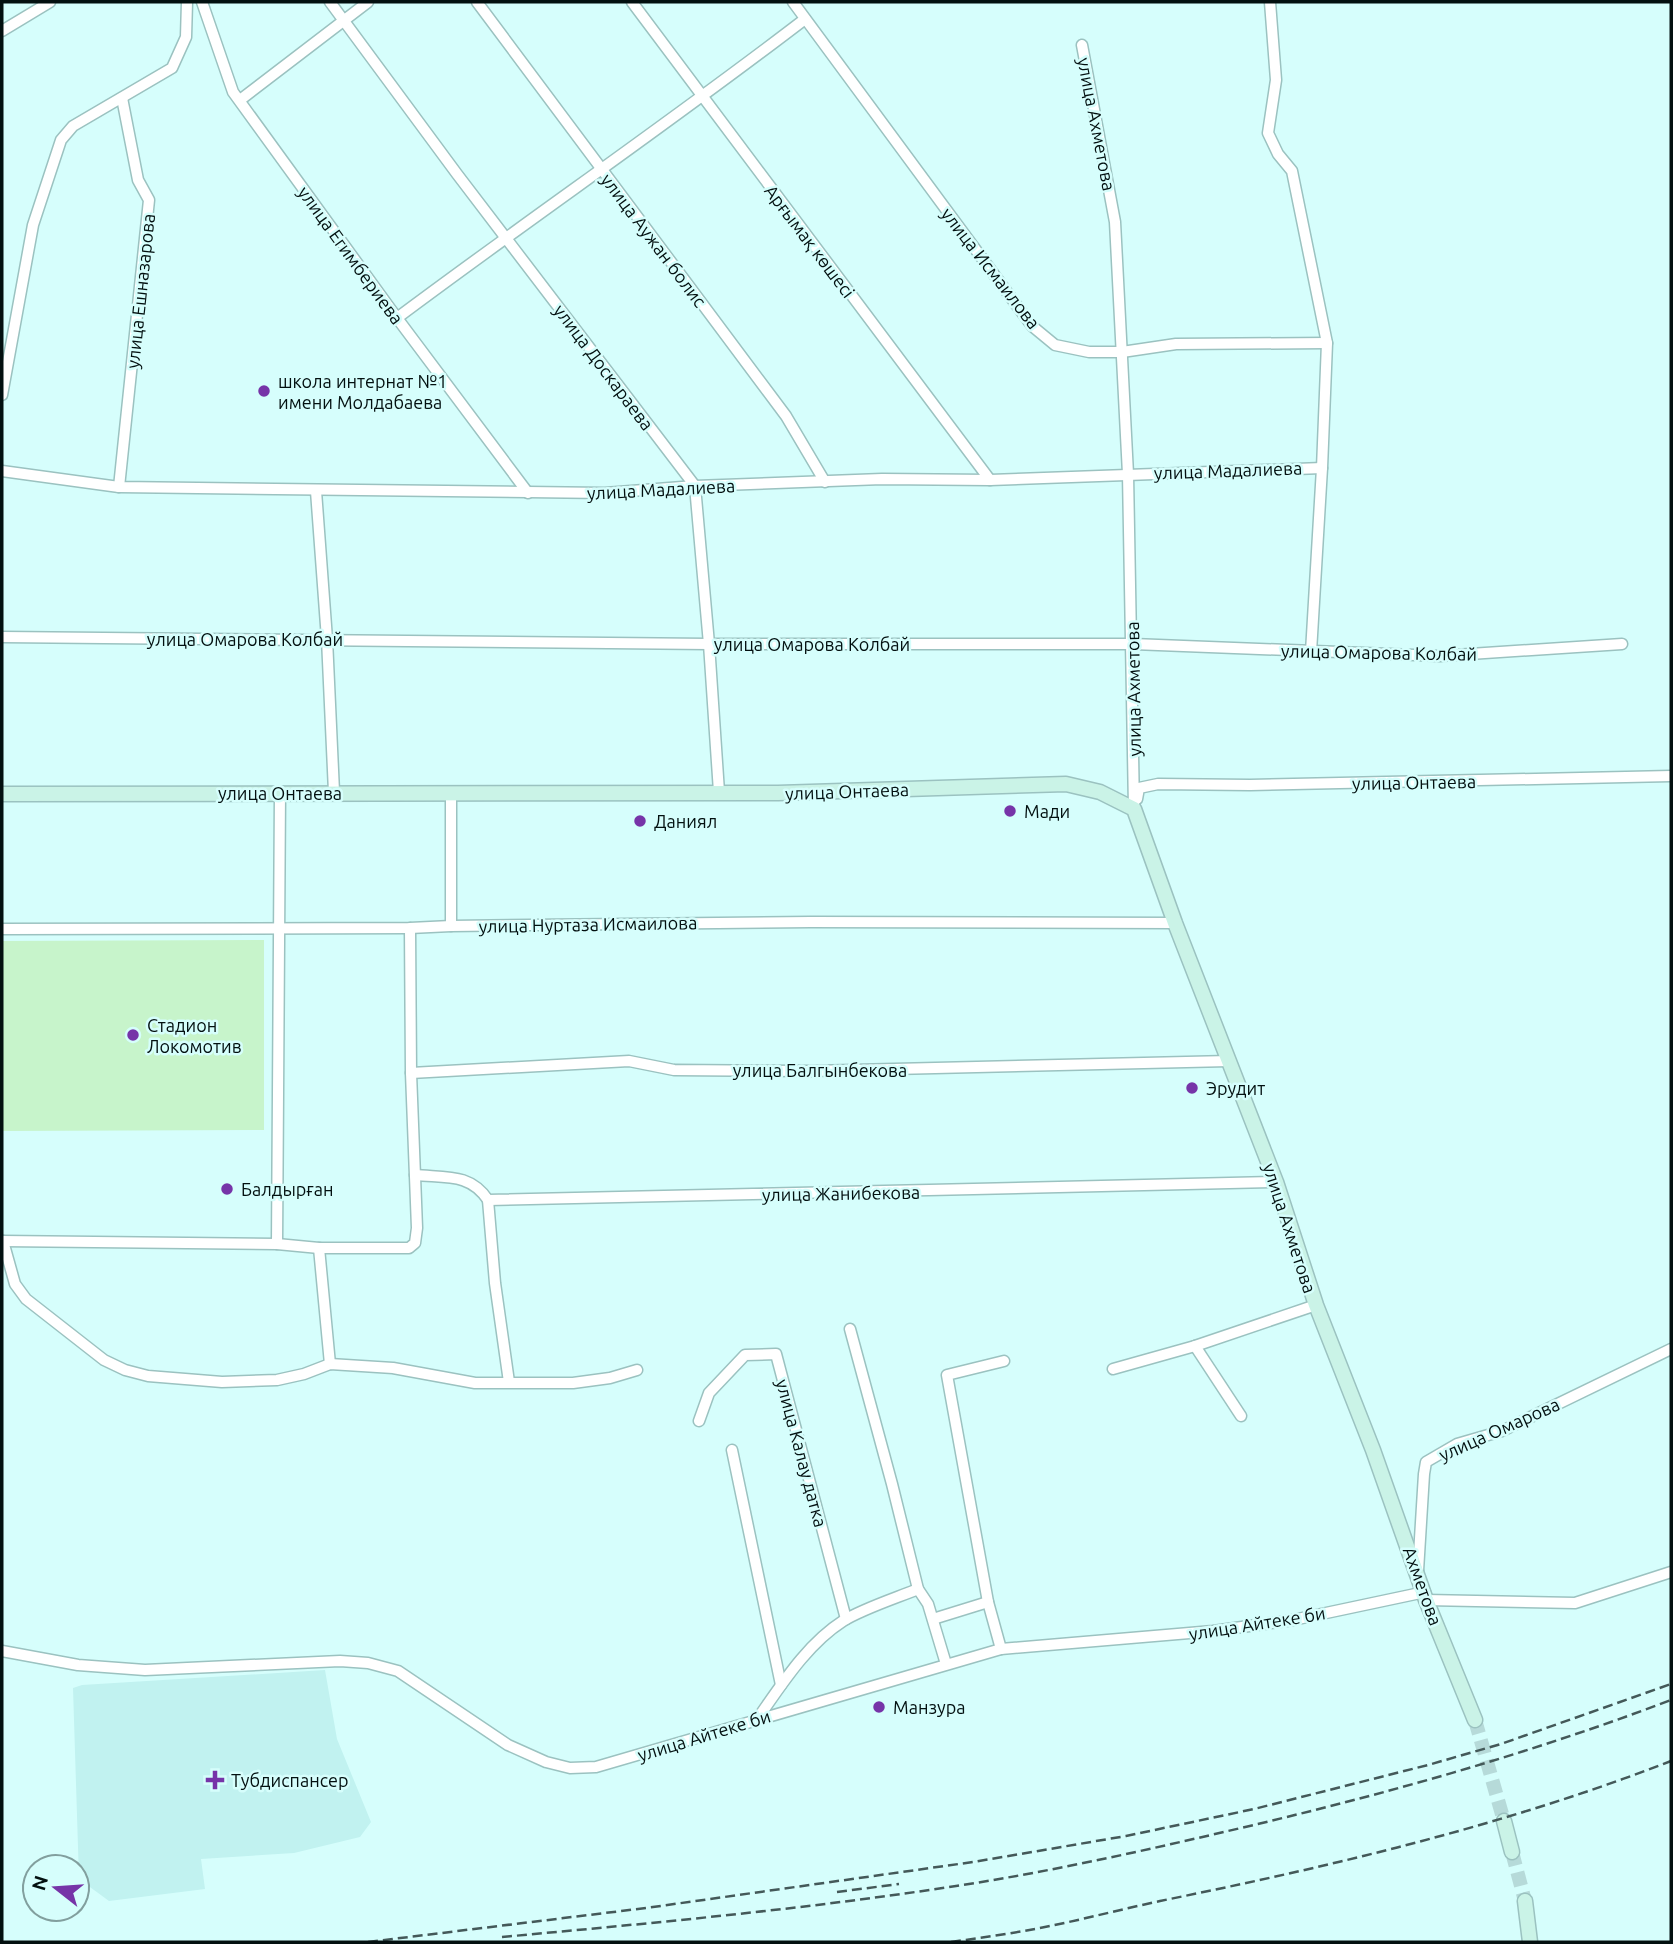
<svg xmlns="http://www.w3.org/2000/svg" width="1673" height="1944" font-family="Ubuntu,sans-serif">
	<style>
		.built { fill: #c1f2f0 }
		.green { fill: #c7f4cb }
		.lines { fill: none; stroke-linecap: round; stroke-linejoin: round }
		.secondary-tunnel { stroke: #b6dad9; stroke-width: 14; stroke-dasharray: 14 7; stroke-linecap: butt }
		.minor-casing { stroke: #9bc2c0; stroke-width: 13 }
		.secondary-casing { stroke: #9bc2c0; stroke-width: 17 }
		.minor { stroke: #fff; stroke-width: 10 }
		.secondary { stroke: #caf3e7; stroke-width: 14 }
		.rail { stroke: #445959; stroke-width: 2.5; stroke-dasharray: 10 5; stroke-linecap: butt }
		.poi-dot { fill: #7634a8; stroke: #d6fefc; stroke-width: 2.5 }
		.labels { text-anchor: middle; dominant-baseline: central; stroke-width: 5; stroke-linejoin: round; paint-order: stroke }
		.street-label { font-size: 18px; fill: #031010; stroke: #d6fefc }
		.poi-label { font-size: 18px; fill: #031010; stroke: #d6fefc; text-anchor: start }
	</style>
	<rect width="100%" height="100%" fill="#d6fefc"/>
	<!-- built -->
	<path class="built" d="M325 1670 337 1739 371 1822 360 1837 294 1853 201 1859 205 1889 109 1901 79 1879 73 1688 82 1685Z"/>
	<!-- green -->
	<path class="green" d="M264 940V1130L2 1131V941Z"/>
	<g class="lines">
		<!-- secondary-tunnel -->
		<g class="secondary-tunnel">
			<path d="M1475 1720 1504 1821"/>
			<path d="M1512 1852 1525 1901"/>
		</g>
		<defs>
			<g id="minor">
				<path d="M202 2 233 92 397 318 528 493"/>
				<path d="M330 2 457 174 695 486 709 644 719 792"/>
				<path d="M477 2 786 416 825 482"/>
				<path d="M632 2 990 480"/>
				<path d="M793 2 1032 326 1055 345 1089 352H1122L1176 344 1327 343"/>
				<path d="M1270 2 1276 80 1268 133 1278 154 1292 171 1327 343 1322 468 1311 652"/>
				<path d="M2 31 50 2"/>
				<path d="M1082 45 1115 222 1128 474 1134 809"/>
				<path d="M240 100 368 2"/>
				<path d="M397 318C532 217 671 122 805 19"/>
				<path d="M2 395 33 225 61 140 73 126 172 68 186 37 187 2"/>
				<path d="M2 471 119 487 605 493 695 486 882 479 990 480 1322 468"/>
				<path d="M119 487 149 200 138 180 122 98"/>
				<path d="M316 491 327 639 334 792"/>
				<path d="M2 637 709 644H1133L1440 656 1622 644"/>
				<path d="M1137 799 1139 788 1158 784 1250 785 1671 776"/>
				<path d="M451 926V793"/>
				<path d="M2 929 410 928 451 926 811 922 1175 923"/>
				<path d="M411 1073 629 1061 674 1070 811 1071 1229 1061"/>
				<path d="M415 1175C446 1178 470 1173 488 1200L1276 1182"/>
				<path d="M488 1200 495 1283 509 1382"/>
				<path d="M2 1241 277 1244 280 792"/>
				<path d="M3 1241 15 1284 26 1299 104 1360 125 1370 148 1376 222 1382 277 1380 304 1374 330 1364 393 1368 475 1383H573L610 1378 637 1370"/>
				<path d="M277 1244 319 1248H409L415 1243 417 1228 411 1073 410 928"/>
				<path d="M319 1248 330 1364"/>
				<path d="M850 1329 892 1484 918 1589 928 1604 946 1664"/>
				<path d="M1195 1346 1241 1416"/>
				<path d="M1113 1369 1195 1346 1316 1305"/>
				<path d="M699 1421 709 1393 745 1355 776 1354 846 1619"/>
				<path d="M732 1450 781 1685"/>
				<path d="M1418 1571 1424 1474 1426 1462 1457 1444 1502 1431 1671 1349"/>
				<path d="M1426 1600 1575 1603 1671 1572"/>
				<path d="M933 1619 988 1602"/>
				<path d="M1001 1649 988 1602 947 1375 1004 1361"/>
				<path d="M2 1651 78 1665 145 1670 340 1661 368 1663 398 1671 508 1745 546 1762 570 1768 596 1767 1001 1649 1213 1631 1293 1620 1425 1592"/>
				<path d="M758 1718C782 1684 807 1644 843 1621 862 1609 896 1598 918 1589"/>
			</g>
			<g id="secondary">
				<path d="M2 794 778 793 1066 784 1100 792 1134 809 1175 923 1276 1182 1316 1305 1373 1450 1426 1600 1475 1720"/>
				<path d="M1504 1821 1512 1852"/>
				<path d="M1525 1901 1530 1942"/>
			</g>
		</defs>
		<!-- minor casing -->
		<use href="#minor" class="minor-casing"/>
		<!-- secondary casing -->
		<use href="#secondary" class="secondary-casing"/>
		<!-- minor -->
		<use href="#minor" class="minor"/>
		<!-- secondary -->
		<use href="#secondary" class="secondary"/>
		<!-- rail -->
		<g class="rail">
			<path d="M837 1892 899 1884"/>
			<path d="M502 1937C654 1923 806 1909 956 1886 1048 1872 1138 1852 1228 1831 1379 1796 1526 1755 1671 1700"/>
			<path d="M368 1942 646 1908 973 1862 1126 1836 1254 1809 1428 1765 1501 1744 1671 1684"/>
			<path d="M951 1942C979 1938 1008 1934 1035 1929 1077 1921 1118 1910 1160 1901 1333 1866 1506 1825 1671 1761"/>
		</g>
	</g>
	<!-- markers -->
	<g class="poi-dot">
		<circle cx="264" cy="391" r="7"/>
		<circle cx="1010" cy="811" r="7"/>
		<circle cx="640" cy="821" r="7"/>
		<circle cx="133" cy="1035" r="7"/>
		<circle cx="1192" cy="1088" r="7"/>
		<circle cx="227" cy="1189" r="7"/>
		<circle cx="879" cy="1707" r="7"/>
		<path d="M211.5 1769.5h7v7h7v7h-7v7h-7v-7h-7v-7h7z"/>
	</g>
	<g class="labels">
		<!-- street labels -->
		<g class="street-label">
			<text transform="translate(1097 124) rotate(79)">улица Ахметова</text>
			<text transform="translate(654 240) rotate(53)">улица Аужан болис</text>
			<text transform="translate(810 241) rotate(53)">Арғымақ көшесі</text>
			<text transform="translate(351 255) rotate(54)">улица Егимбериева</text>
			<text transform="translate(991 268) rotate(52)">улица Исмаилова</text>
			<text transform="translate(140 291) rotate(-84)">улица Ешназарова</text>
			<text transform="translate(604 367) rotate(53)">улица Доскараева</text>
			<text transform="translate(1228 470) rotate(-2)">улица Мадалиева</text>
			<text transform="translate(661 489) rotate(-3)">улица Мадалиева</text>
			<text x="245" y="639">улица Омарова Колбай</text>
			<text x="812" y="644">улица Омарова Колбай</text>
			<text transform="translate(1379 652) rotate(1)">улица Омарова Колбай</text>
			<text transform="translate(1133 689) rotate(-91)">улица Ахметова</text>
			<text transform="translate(1414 782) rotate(-1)">улица Онтаева</text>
			<text transform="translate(847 791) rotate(-2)">улица Онтаева</text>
			<text x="280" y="793">улица Онтаева</text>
			<text transform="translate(588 924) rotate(-1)">улица Нуртаза Исмаилова</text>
			<text x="820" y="1070">улица Балгынбекова</text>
			<text transform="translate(841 1193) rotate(-1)">улица Жанибекова</text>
			<text transform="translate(1290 1228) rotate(72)">улица Ахметова</text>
			<text transform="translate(1499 1429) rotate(-24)">улица Омарова</text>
			<text transform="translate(802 1453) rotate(75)">улица Калау датка</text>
			<text transform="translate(1423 1586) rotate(70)">Ахметова</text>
			<text transform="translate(1257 1623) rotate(-9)">улица Айтеке би</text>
			<text transform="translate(704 1735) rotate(-17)">улица Айтеке би</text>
		</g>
		<!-- poi labels -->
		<g class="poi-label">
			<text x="278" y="381">школа интернат №1<tspan x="278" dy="21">имени Молдабаева</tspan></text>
			<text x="1024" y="811">Мади</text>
			<text x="654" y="821">Даниял</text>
			<text x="147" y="1025">Стадион<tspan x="147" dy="21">Локомотив</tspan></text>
			<text x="1206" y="1088">Эрудит</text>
			<text x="241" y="1189">Балдырған</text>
			<text x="893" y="1707">Манзура</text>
			<text x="231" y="1780">Тубдиспансер</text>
		</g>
	</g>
	<!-- border -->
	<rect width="1673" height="1944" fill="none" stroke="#031010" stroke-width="7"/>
	<!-- north arrow -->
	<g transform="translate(56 1888) rotate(287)"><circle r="33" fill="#d6fefc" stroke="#829f9e" stroke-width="2"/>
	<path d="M0-5L12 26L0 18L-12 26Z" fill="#7634a8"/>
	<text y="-10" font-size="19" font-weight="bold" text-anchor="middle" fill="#031010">N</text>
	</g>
</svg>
